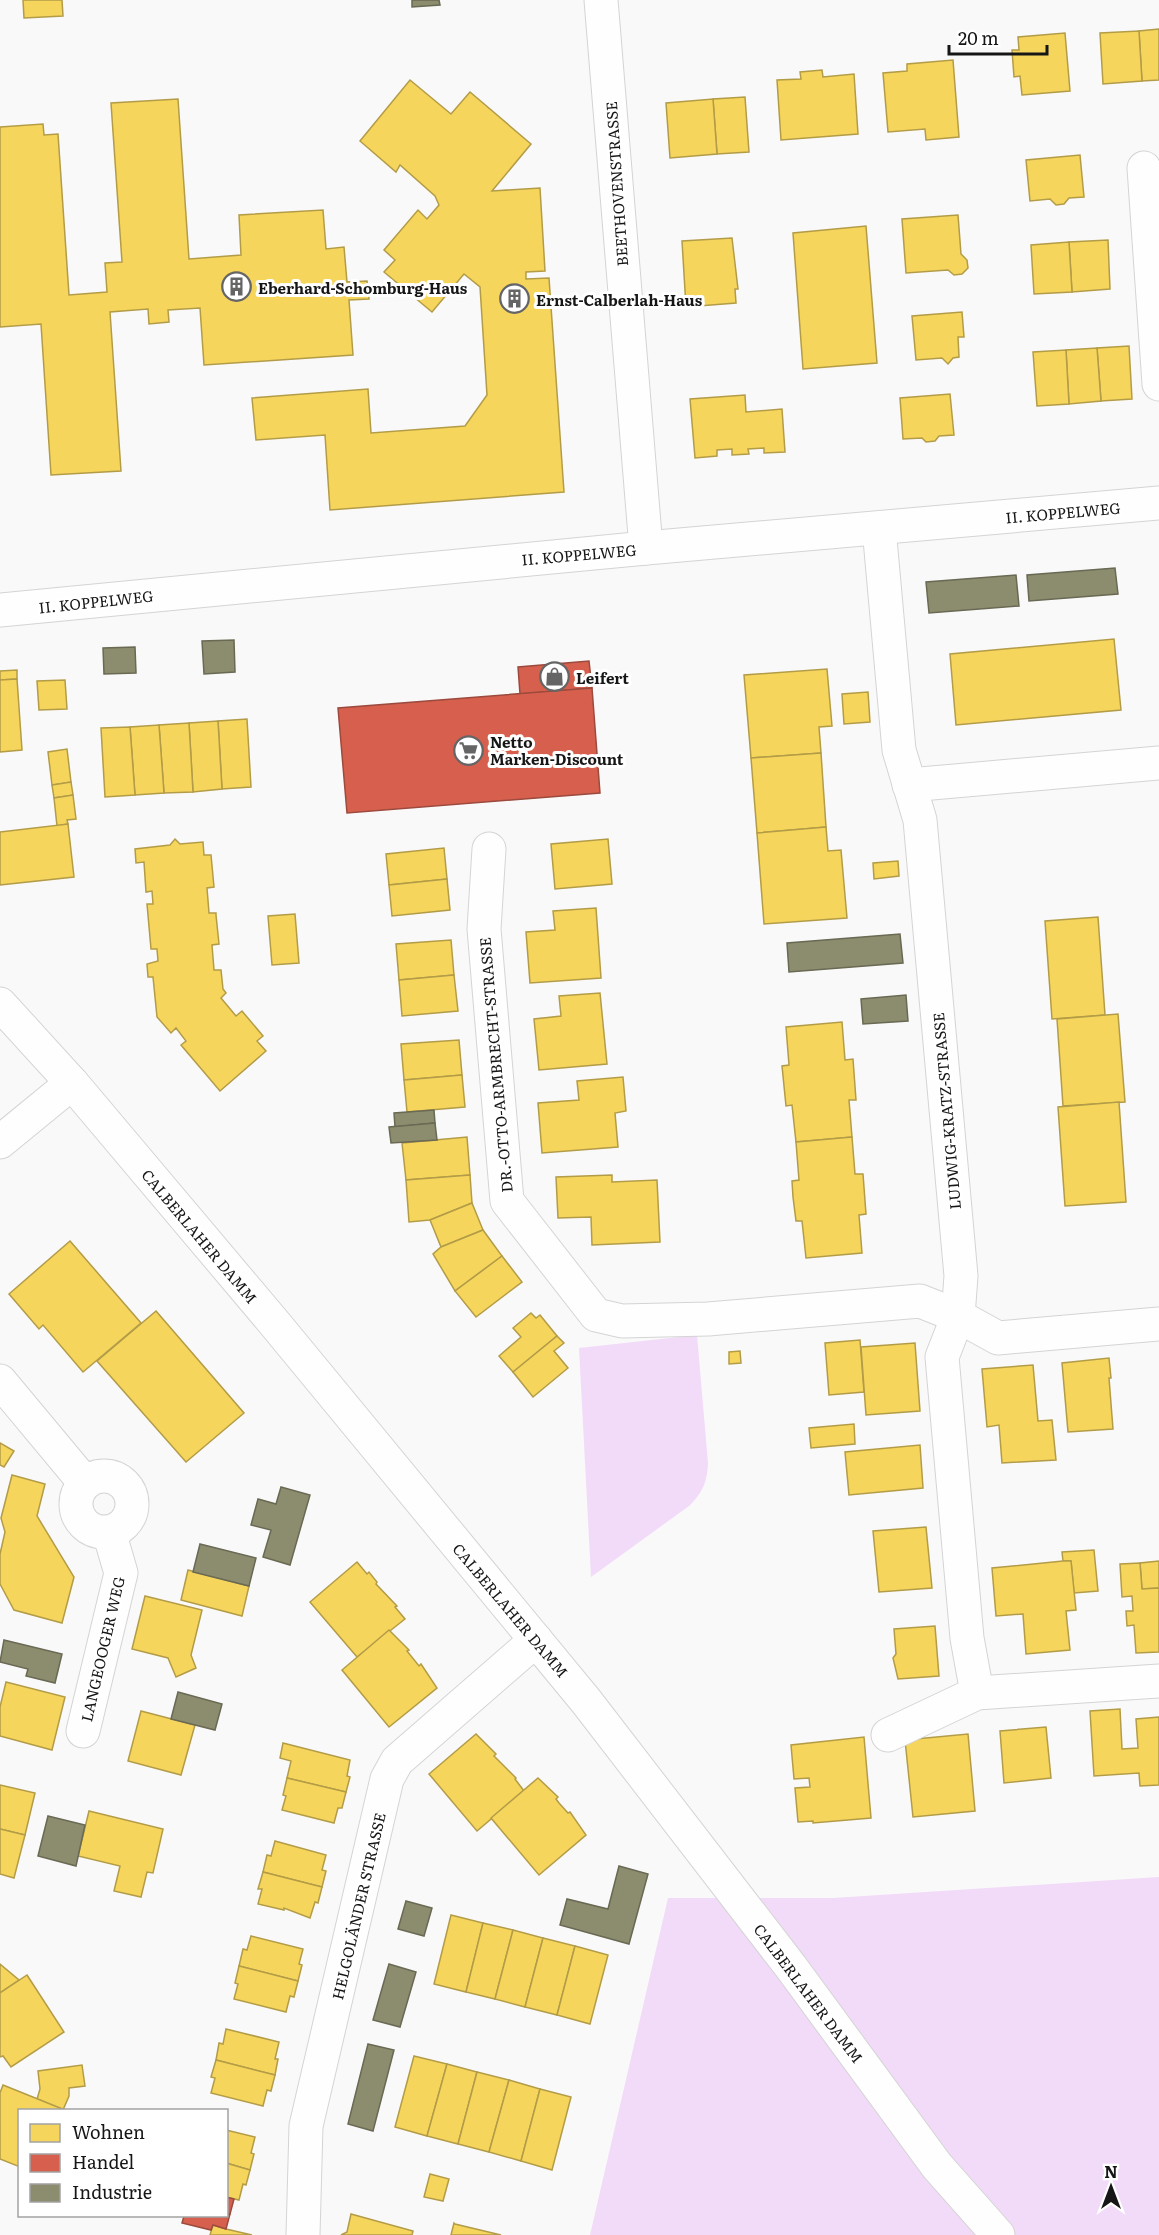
<svg xmlns="http://www.w3.org/2000/svg" width="1159" height="2235" font-family="Literata,serif">
	<style>
		.green { fill: #f2dbf8 }
		.homes { fill: #f6d55c; stroke: #b39c47; stroke-width: 1.5 }
		.shops { fill: #d6604d; stroke: #9c4a3d; stroke-width: 1.5 }
		.industry { fill: #8c8c6e; stroke: #696954; stroke-width: 1.5 }
		.lines { fill: none; stroke-linecap: round; stroke-linejoin: round }
		.minor-casing { stroke: #d4d4d4; stroke-width: 35 }
		.minor { stroke: #fefefe; stroke-width: 33 }
		.labels { text-anchor: middle; dominant-baseline: central; stroke-width: 6; stroke-linejoin: round; paint-order: stroke }
		.street-label { font-size: 15px; fill: #161617; stroke: #fff }
		.poi-label { font-size: 15px; font-weight: bold; fill: #161617; stroke: #fff; text-anchor: start }
	</style>
	<rect width="100%" height="100%" fill="#faf9fa"/>
	<!-- green -->
	<g class="green">
		<path d="M697 1335 708 1463C707 1482 703 1492 689 1506L591 1577 579 1348Z"/>
		<path d="M1159 1877V2235H590L668 1898H833Z"/>
	</g>
	<!-- homes -->
	<g class="homes">
		<path d="M23 0H62L63 16 24 18Z"/>
		<path d="M1159 29V80L1142 81 1139 31Z"/>
		<path d="M1139 31 1142 81 1103 84 1100 33Z"/>
		<path d="M1065 33 1070 91 1022 95 1020 76 1014 77 1012 50H1019L1018 37Z"/>
		<path d="M953 60 959 137 926 140 925 129 888 132 883 73 907 71V64Z"/>
		<path d="M822 70 823 77 854 74 858 134 781 140 777 80 801 79 800 72Z"/>
		<path d="M410 80 451 114 470 92 531 144 492 191 540 188 545 271 526 272V279L549 278 564 492 330 510 325 435 256 440 252 398 368 389 371 433 465 426 487 395 480 287 464 274 432 312 384 272 395 260 384 250 418 210 427 219 439 205 435 196 400 165 396 172 360 141Z"/>
		<path d="M745 97 749 152 717 154 713 99Z"/>
		<path d="M178 99 189 259 241 255 239 215 323 210 326 249 344 247 347 282 367 281 369 299 349 300 353 355 204 365 200 308 168 310 169 322 149 324 148 309 110 312 121 471 51 475 41 324 0 327V127L43 124 44 135 58 134 69 295 107 292 105 263 122 262 111 103Z"/>
		<path d="M713 99 717 154 670 158 666 103Z"/>
		<path d="M1080 155 1084 197 1069 198 1064 204 1056 205 1050 199 1030 201 1026 160Z"/>
		<path d="M958 215 961 254 967 260 968 268 962 274 954 275 948 270 906 273 902 219Z"/>
		<path d="M866 226 877 363 803 369 793 233Z"/>
		<path d="M732 238 738 289H735L736 303 686 307 682 241Z"/>
		<path d="M1108 240 1110 289 1072 292 1069 242Z"/>
		<path d="M1069 242 1072 292 1034 294 1031 245Z"/>
		<path d="M962 312 964 337H958L959 357 953 358 948 364 942 358 916 360 912 316Z"/>
		<path d="M1129 346 1132 399 1101 401 1097 348Z"/>
		<path d="M1097 348 1101 401 1069 404 1066 350Z"/>
		<path d="M1066 350 1069 404 1037 406 1033 352Z"/>
		<path d="M950 394 954 435 939 436 935 441 926 442 922 438 903 439 900 398Z"/>
		<path d="M745 395 746 412 782 409 785 452 764 453V448L748 449 749 454 732 455V449L717 450V456L695 458 690 399Z"/>
		<path d="M1114 639 1121 710 956 725 950 654Z"/>
		<path d="M827 669 832 726 819 727 821 753 751 758 744 675Z"/>
		<path d="M17 670V679L0 680V671Z"/>
		<path d="M17 679 22 750 0 752V680Z"/>
		<path d="M65 680 67 709 39 710 37 681Z"/>
		<path d="M868 692 870 722 844 724 842 694Z"/>
		<path d="M247 719 251 787 222 789 218 721Z"/>
		<path d="M218 721 222 789 193 792 189 723Z"/>
		<path d="M189 723 193 792 164 793 159 725Z"/>
		<path d="M159 725 164 793 135 795 130 727Z"/>
		<path d="M130 727 135 795 105 797 101 728Z"/>
		<path d="M67 749 71 782 52 785 48 752Z"/>
		<path d="M821 753 826 827 757 833 751 758Z"/>
		<path d="M71 782 73 795 54 798 52 785Z"/>
		<path d="M73 795 76 819 67 820 68 824 57 826 54 798Z"/>
		<path d="M68 824 74 877 0 885V832Z"/>
		<path d="M826 827 828 851 841 850 847 918 764 924 757 833Z"/>
		<path d="M175 839 180 844 203 842 204 855H211L214 887 207 888 209 913H216V915L219 944 212 945 214 970H221L223 989 226 993 221 998 236 1016 242 1011 263 1036 257 1041 266 1051 220 1091 181 1045 186 1041 176 1028 171 1033 157 1017 153 977H148L147 964 158 961 157 949H151L147 904H153L152 891 146 892 144 862 136 863 135 849 170 845Z"/>
		<path d="M608 839 612 884 555 889 551 844Z"/>
		<path d="M444 848 447 879 389 885 386 854Z"/>
		<path d="M898 861 899 876 874 879 873 863Z"/>
		<path d="M447 879 450 910 392 916 389 885Z"/>
		<path d="M596 908 601 978 530 983 526 932 555 930 553 911Z"/>
		<path d="M295 914 299 963 272 965 268 916Z"/>
		<path d="M1098 917 1105 1015 1052 1019 1045 921Z"/>
		<path d="M451 940 454 975 399 980 396 944Z"/>
		<path d="M454 975 458 1011 402 1016 399 980Z"/>
		<path d="M600 993 607 1064 539 1070 534 1019 561 1016 559 996Z"/>
		<path d="M1118 1014 1125 1102 1063 1106 1057 1019Z"/>
		<path d="M842 1022 845 1060 853 1059 856 1100H849L852 1137 796 1142 792 1105 786 1106 782 1066 789 1065 786 1027Z"/>
		<path d="M459 1040 462 1075 404 1080 401 1044Z"/>
		<path d="M462 1075 465 1107 407 1112 404 1080Z"/>
		<path d="M623 1077 626 1111 615 1113 618 1147 542 1153 538 1103 579 1100 577 1081Z"/>
		<path d="M1119 1102 1126 1202 1065 1206 1058 1107Z"/>
		<path d="M467 1137 470 1175 406 1180 402 1143Z"/>
		<path d="M852 1137 855 1174H863L866 1214 859 1215 862 1253 806 1258 802 1221H796L793 1197 792 1181 799 1180 796 1142Z"/>
		<path d="M470 1175 472 1203 430 1220 409 1222 406 1180Z"/>
		<path d="M612 1175V1182L657 1180 660 1242 592 1245 591 1217 558 1218 556 1177Z"/>
		<path d="M472 1203 483 1230 441 1247 430 1220Z"/>
		<path d="M483 1230 502 1256 455 1291 433 1254 441 1247Z"/>
		<path d="M70 1241 141 1323 83 1372 43 1325 39 1329 9 1294Z"/>
		<path d="M502 1256 522 1282 476 1317 455 1291Z"/>
		<path d="M156 1311 244 1413 186 1462 97 1361Z"/>
		<path d="M531 1313 536 1318 540 1315 557 1336 513 1372 499 1356 521 1337 513 1328Z"/>
		<path d="M557 1336 564 1343 554 1351 568 1368 533 1397 513 1372Z"/>
		<path d="M860 1340 864 1392 829 1395 825 1343Z"/>
		<path d="M915 1343 920 1411 866 1415 861 1347Z"/>
		<path d="M740 1351 741 1363 729 1364V1352Z"/>
		<path d="M1109 1358 1111 1378H1109L1113 1429 1068 1432 1062 1363Z"/>
		<path d="M1033 1365 1038 1421 1052 1420 1056 1460 1002 1463 999 1425 987 1427 982 1369Z"/>
		<path d="M854 1424 855 1444 811 1448 809 1428Z"/>
		<path d="M0 1443 14 1451 4 1467 0 1465Z"/>
		<path d="M920 1445 923 1488 849 1495 845 1452Z"/>
		<path d="M12 1475 45 1484 37 1516 74 1577 62 1623 14 1610 0 1584V1554L5 1532 1 1518Z"/>
		<path d="M926 1527 932 1588 879 1592 873 1531Z"/>
		<path d="M1094 1550 1098 1591 1074 1593 1071 1561H1063L1062 1552Z"/>
		<path d="M1063 1561H1071L1076 1610 1066 1611 1070 1650 1026 1654 1023 1614 996 1616 992 1568Z"/>
		<path d="M1159 1561V1588L1142 1589 1140 1563Z"/>
		<path d="M357 1562 367 1574 369 1572 377 1582 376 1584 397 1606 395 1607 405 1619 357 1657 310 1602Z"/>
		<path d="M1140 1563 1142 1589 1159 1588V1652L1136 1653 1134 1625 1127 1626 1126 1611H1133L1132 1596 1122 1597 1120 1564Z"/>
		<path d="M188 1570 249 1586 242 1616 181 1600Z"/>
		<path d="M145 1596 202 1610 191 1655 196 1668 176 1677 168 1658 132 1649Z"/>
		<path d="M935 1626 939 1676 898 1679 893 1658 896 1654 894 1629Z"/>
		<path d="M389 1630 409 1650 407 1651 419 1666 421 1664 437 1688 389 1727 342 1670Z"/>
		<path d="M6 1682 65 1697 52 1750 0 1736V1707Z"/>
		<path d="M1120 1709 1122 1749 1138 1748 1136 1719 1159 1717V1785L1140 1786 1139 1773 1094 1776 1090 1711Z"/>
		<path d="M141 1711 195 1725 181 1775 128 1761Z"/>
		<path d="M1046 1727 1051 1778 1004 1783 1000 1731Z"/>
		<path d="M476 1734 496 1754 494 1756 516 1778 515 1779 524 1791 477 1831 429 1774Z"/>
		<path d="M968 1734 975 1811 913 1817 905 1740Z"/>
		<path d="M864 1737 871 1818 813 1823V1821L798 1822 795 1788 810 1787 809 1778 794 1779 791 1745Z"/>
		<path d="M283 1743 350 1760 347 1776 350 1777 346 1792 287 1778 291 1761 280 1758Z"/>
		<path d="M287 1778 346 1792 342 1808H338L334 1823 282 1810 286 1796 283 1795Z"/>
		<path d="M538 1778 558 1797 556 1799 559 1803 568 1813 570 1812 586 1835 539 1875 491 1818Z"/>
		<path d="M0 1785 35 1793 25 1835 0 1829Z"/>
		<path d="M89 1811 163 1829 153 1873 147 1872 141 1897 114 1891 120 1866 78 1856Z"/>
		<path d="M0 1829 25 1835 14 1878 0 1874Z"/>
		<path d="M275 1841 326 1855 322 1870 326 1871 322 1887 263 1872 267 1855 271 1856Z"/>
		<path d="M263 1872 322 1887 318 1903 315 1902 310 1918 284 1908V1910L258 1904 262 1889H258Z"/>
		<path d="M451 1915 483 1923 466 1992 434 1984Z"/>
		<path d="M483 1923 513 1930 495 1999 466 1992Z"/>
		<path d="M513 1930 543 1938 525 2007 495 1999Z"/>
		<path d="M251 1936 303 1949 299 1964 302 1965 298 1981 239 1966 243 1949 247 1950Z"/>
		<path d="M543 1938 575 1946 557 2015 525 2007Z"/>
		<path d="M575 1946 608 1955 590 2024 557 2015Z"/>
		<path d="M0 1964 19 1980 0 1993Z"/>
		<path d="M239 1966 298 1981 294 1997 290 1996 286 2012 234 1999 238 1984 235 1983Z"/>
		<path d="M27 1975 64 2032 11 2067 3 2056 0 2057V1993Z"/>
		<path d="M226 2029 279 2042 275 2059H278L275 2075 216 2060 219 2043 223 2044Z"/>
		<path d="M414 2056 447 2064 427 2136 395 2127Z"/>
		<path d="M216 2060 275 2075 271 2091 267 2090 263 2106 211 2093 215 2078 211 2077Z"/>
		<path d="M447 2064 477 2072 458 2144 427 2136Z"/>
		<path d="M82 2065 85 2086 69 2088V2096L63 2110 37 2099 40 2089 38 2071Z"/>
		<path d="M477 2072 509 2080 489 2152 458 2144Z"/>
		<path d="M509 2080 540 2089 521 2161 489 2152Z"/>
		<path d="M3 2085 65 2110H20V2167L0 2159V2093Z"/>
		<path d="M540 2089 571 2097 552 2170 521 2161Z"/>
		<path d="M226 2130 255 2137 251 2153 254 2154 250 2170 226 2163Z"/>
		<path d="M226 2163 250 2170 246 2185 243 2184 239 2200 226 2197Z"/>
		<path d="M430 2174 449 2179 443 2201 424 2197Z"/>
		<path d="M351 2214 413 2231 412 2235H341L347 2232Z"/>
		<path d="M454 2223 455 2224 501 2235H451Z"/>
		<path d="M213 2225 226 2229 252 2235H210Z"/>
	</g>
	<!-- shops -->
	<g class="shops">
		<path d="M589 661 592 688 520 694 518 667Z"/>
		<path d="M592 688 600 793 347 813 338 708Z"/>
		<path d="M226 2197 234 2199 230 2214H226Z"/>
		<path d="M226 2214H230L226 2229 213 2225 211 2230 182 2223 184 2216H226Z"/>
	</g>
	<!-- industry -->
	<g class="industry">
		<path d="M412 0H439L440 5 412 7Z"/>
		<path d="M1115 568 1118 594 1029 601 1027 575Z"/>
		<path d="M1016 575 1019 606 929 613 926 582Z"/>
		<path d="M234 640 235 672 204 674 202 641Z"/>
		<path d="M135 647 136 673 104 674 103 648Z"/>
		<path d="M900 934 903 963 789 972 787 943Z"/>
		<path d="M906 995 908 1021 863 1024 861 999Z"/>
		<path d="M434 1110 435 1123 395 1127 394 1113Z"/>
		<path d="M435 1123 437 1140 391 1143 389 1127Z"/>
		<path d="M281 1487 310 1495 290 1565 263 1557 271 1530 251 1525 258 1499 276 1504Z"/>
		<path d="M200 1544 256 1558 249 1586 193 1572Z"/>
		<path d="M4 1640 62 1654 55 1683 26 1676 28 1669 0 1662Z"/>
		<path d="M178 1692 222 1704 215 1730 171 1719Z"/>
		<path d="M48 1816 85 1825 76 1866 38 1856Z"/>
		<path d="M619 1866 648 1874 629 1944 560 1925 567 1899 608 1909Z"/>
		<path d="M406 1901 432 1908 424 1936 398 1929Z"/>
		<path d="M389 1964 416 1972 400 2027 373 2020Z"/>
		<path d="M368 2044 394 2050 373 2131 348 2124Z"/>
	</g>
	<g class="lines">
		<defs>
			<g id="minor">
				<path d="M601 0 646 548"/>
				<path d="M1144 168 1159 384"/>
				<path d="M879 528 899 750 920 820 961 1276 958 1316 942 1357 967 1638 977 1693"/>
				<path d="M0 610 646 548 1159 503"/>
				<path d="M909 785 1159 763"/>
				<path d="M489 849 484 929 507 1201 596 1315 622 1321 708 1319 920 1301 958 1316 998 1338 1159 1324"/>
				<path d="M0 1004 72 1083 276 1325 586 1701 791 1967 937 2166 998 2235"/>
				<path d="M0 1142 72 1083"/>
				<path d="M0 1381 85 1483"/>
				<circle cx="104" cy="1504" r="28"/>
				<path d="M83 1731 121 1573 109 1532"/>
				<path d="M888 1735 977 1693 1159 1681"/>
				<path d="M303 2235 306 2126 387 1779 397 1761 536 1640"/>
			</g>
		</defs>
		<!-- minor casing -->
		<use href="#minor" class="minor-casing"/>
		<!-- minor -->
		<use href="#minor" class="minor"/>
	</g>
	<!-- icons -->
	<defs>
		<symbol id="building-ring" viewBox="-11 -11 22 22"><circle r="9.5" fill="#fff" stroke="#666566" stroke-width="1.5"/><path d="M-4-6H4V6H1V3H-1V6H-4ZM-2.5-4.3h1.7v1.8h-1.7ZM.8-4.3h1.7v1.8H.8ZM-2.5-1h1.7V.8h-1.7ZM.8-1h1.7V.8H.8Z" fill="#666566"/></symbol>
		<symbol id="shop-ring" viewBox="-11 -11 22 22"><circle r="9.5" fill="#fff" stroke="#666566" stroke-width="1.5"/><path d="M-5-2.5h2.3a2.7 3.5 0 0 1 5.4 0H5L5.5 6h-11ZM-1.5-2.5h3a1.5 2.3 0 0 0-3 0Z" fill="#666566"/></symbol>
		<symbol id="supermarket-ring" viewBox="-11 -11 22 22"><circle r="9.5" fill="#fff" stroke="#666566" stroke-width="1.5"/><path d="M-6-5.5h2.5l.6 2H6L4.5 2H-2.5L-4.4-4H-6ZM-1.5 3.2a1.3 1.3 0 1 0 .1 0ZM3 3.2a1.3 1.3 0 1 0 .1 0Z" fill="#666566"/></symbol>
	</defs>
	<g fill-rule="evenodd">
		<use href="#building-ring" x="220" y="270" width="33" height="33"/>
		<use href="#building-ring" x="498" y="282" width="33" height="33"/>
		<use href="#shop-ring" x="538" y="660" width="33" height="33"/>
		<use href="#supermarket-ring" x="452" y="734" width="33" height="33"/>
	</g>
	<g class="labels">
		<!-- street labels -->
		<g class="street-label">
			<text transform="translate(616 184) rotate(-94)">BEETHOVENSTRASSE</text>
			<text transform="translate(1063 512) rotate(-5)">II. KOPPELWEG</text>
			<text transform="translate(579 554) rotate(-5)">II. KOPPELWEG</text>
			<text transform="translate(96 601) rotate(-6)">II. KOPPELWEG</text>
			<text transform="translate(495 1065) rotate(-95)">DR.-OTTO-ARMBRECHT-STRASSE</text>
			<text transform="translate(946 1111) rotate(-95)">LUDWIG-KRATZ-STRASSE</text>
			<text transform="translate(200 1236) rotate(50)">CALBERLAHER DAMM</text>
			<text transform="translate(511 1610) rotate(50)">CALBERLAHER DAMM</text>
			<text transform="translate(102 1649) rotate(-77)">LANGEOOGER WEG</text>
			<text transform="translate(358 1906) rotate(-77)">HELGOLÄNDER STRASSE</text>
			<text transform="translate(809 1993) rotate(53)">CALBERLAHER DAMM</text>
		</g>
		<!-- poi labels -->
		<g class="poi-label">
			<text x="258" y="287">Eberhard-Schomburg-Haus</text>
			<text x="536" y="299">Ernst-Calberlah-Haus</text>
			<text x="576" y="677">Leifert</text>
			<text x="490" y="741">Netto<tspan x="490" dy="17">Marken-Discount</tspan></text>
		</g>
	</g>
	<!-- legend -->
	<rect x="18" y="2109" width="210" height="108" fill="#ffffff" stroke="#a2a2a2" stroke-width="1.5"/>
	<rect x="30" y="2124" width="30" height="18" fill="#f6d55c" stroke="#a2a2a2" stroke-width="1.5"/>
	<text x="72" y="2139" font-size="18" fill="#161617">Wohnen</text>
	<rect x="30" y="2154" width="30" height="18" fill="#d6604d" stroke="#a2a2a2" stroke-width="1.5"/>
	<text x="72" y="2169" font-size="18" fill="#161617">Handel</text>
	<rect x="30" y="2184" width="30" height="18" fill="#8c8c6e" stroke="#a2a2a2" stroke-width="1.5"/>
	<text x="72" y="2199" font-size="18" fill="#161617">Industrie</text>
	<!-- north arrow -->
	<g transform="translate(1111 2187)" stroke="#ffffff" stroke-width="4.5" paint-order="stroke">
	<path d="M0-4.5L10 22L0 15L-10 22Z" fill="#161617"/>
	<text y="-9" font-size="16" font-weight="bold" text-anchor="middle" fill="#161617">N</text>
	</g>
	<!-- scale -->
	<path d="M949 45v9h98v-9" fill="none" stroke="#161617" stroke-width="3"/>
	<text x="958" y="45" font-size="18" fill="#161617" stroke="#ffffff" stroke-width="4.5" paint-order="stroke">20 m</text>
</svg>
